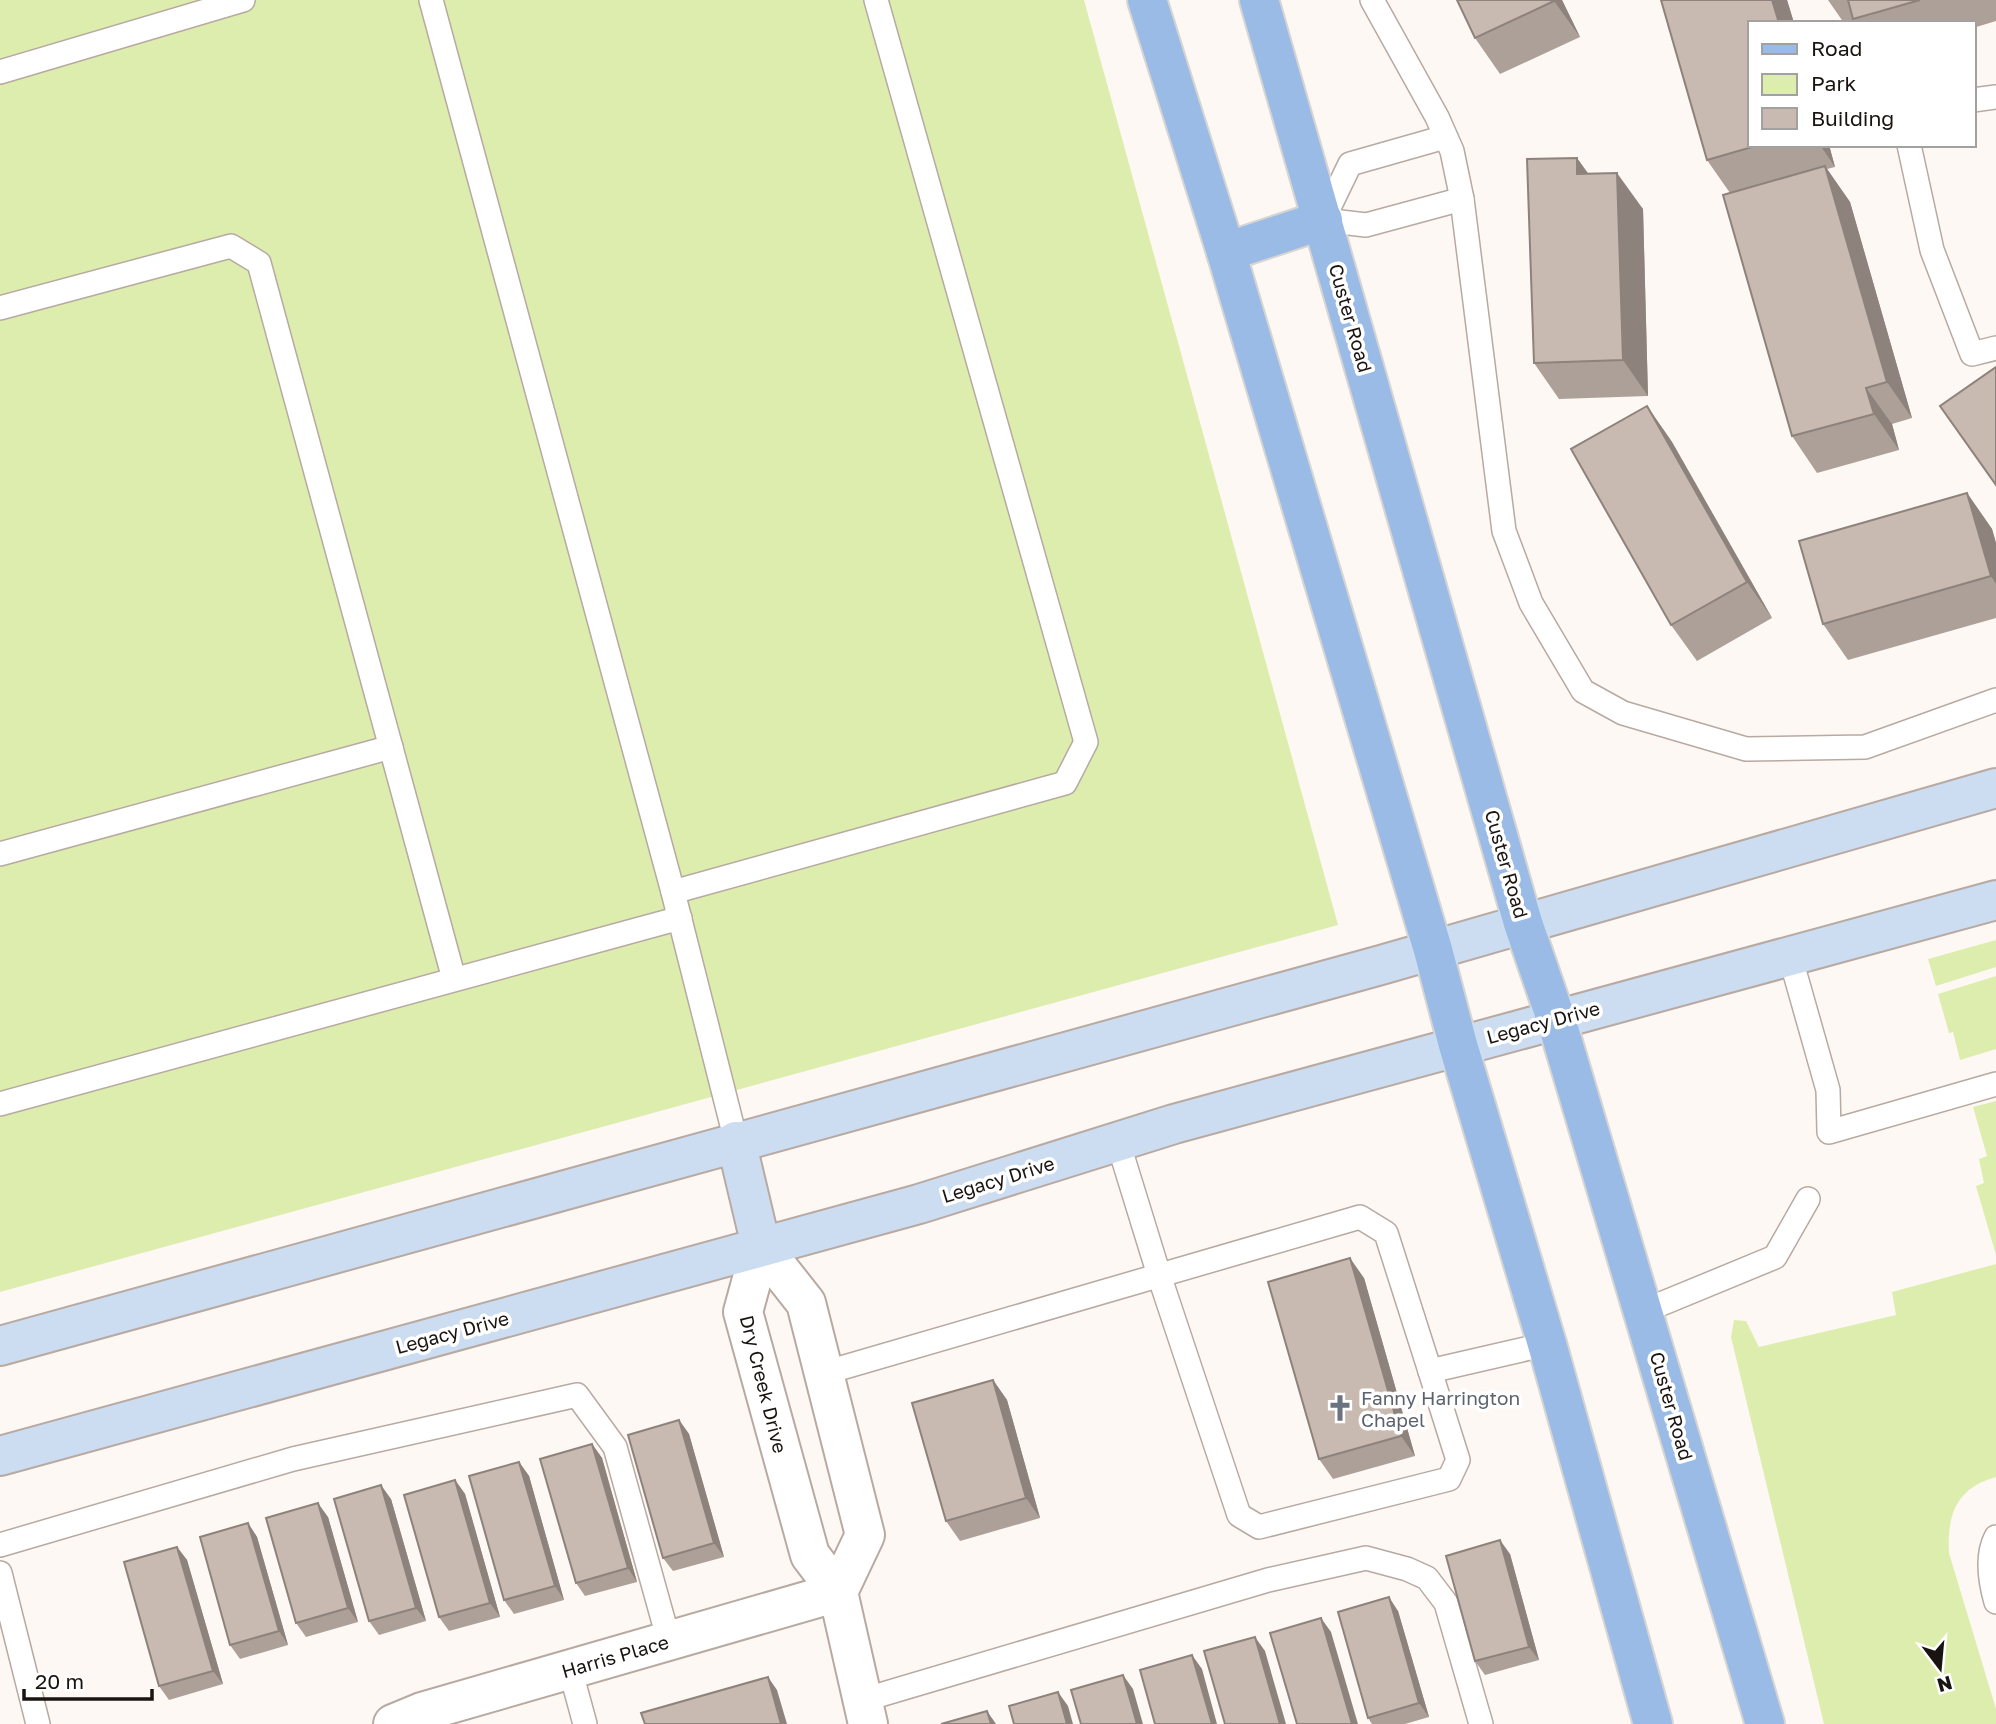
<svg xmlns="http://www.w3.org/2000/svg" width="1996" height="1724" font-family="'Golos Text',sans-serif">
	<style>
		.green { fill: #ddedae }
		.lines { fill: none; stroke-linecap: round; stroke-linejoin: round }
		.lane-casing { stroke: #b8a9a1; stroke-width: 26 }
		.street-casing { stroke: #b8a9a1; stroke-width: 42 }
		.secondary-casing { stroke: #b8a9a1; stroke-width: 42 }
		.primary-casing { stroke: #d6d5d4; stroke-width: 42 }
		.lane { stroke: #fff; stroke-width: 23 }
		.street { stroke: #fff; stroke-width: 38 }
		.secondary { stroke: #ccddf2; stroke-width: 38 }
		.primary { stroke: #99bbe6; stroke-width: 38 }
		.wall { fill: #ada098 }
		.shaded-wall { fill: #8d827c }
		.building { fill: #c9bab1; stroke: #8d827c; stroke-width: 2 }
		.labels { text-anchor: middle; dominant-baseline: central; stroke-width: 7; stroke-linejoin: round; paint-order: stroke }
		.street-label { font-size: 19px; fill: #191411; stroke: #fff }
		.worship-label { font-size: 19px; fill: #5b616d; stroke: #fff; text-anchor: start }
	</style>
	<rect width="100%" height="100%" fill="#fef8f4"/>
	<!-- green -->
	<g class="green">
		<path d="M0 0H1084L1338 925 0 1292Z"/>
		<path d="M1996 940V967L1936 986 1928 959Z"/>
		<path d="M1996 976V1049L1960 1060 1953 1032 1949 1033 1938 994Z"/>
		<path d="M1996 1101V1255L1976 1186 1984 1183 1979 1159 1987 1156 1973 1107Z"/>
		<path d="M1996 1264V1477C1956 1488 1947 1515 1949 1553L1996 1709V1724H1824L1731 1337 1734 1320 1746 1321 1759 1347 1896 1315 1892 1292Z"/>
	</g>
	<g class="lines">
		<defs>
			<g id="lane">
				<path d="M431 0 673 892 736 1141"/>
				<path d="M1372 0 1437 117 1452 151 1462 199 1504 531 1531 603 1583 691 1623 713 1746 749 1865 747 1996 700"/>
				<path d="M0 72 243 0"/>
				<path d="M1973 100 1996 97"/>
				<path d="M1445 137 1350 164 1323 220 1366 225 1462 199"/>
				<path d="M1909 145 1932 250 1972 354 1996 348"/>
				<path d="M0 308 231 246 259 263 454 979"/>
				<path d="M0 854 391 747"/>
				<path d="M673 892 1065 783 1086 742 876 0"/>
				<path d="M1790 956 1828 1090 1829 1132 1996 1084"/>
				<path d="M0 1104 680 918"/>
				<path d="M1118 1142 1159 1275 1239 1515 1259 1527 1449 1479 1458 1460 1430 1371"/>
				<path d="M1644 1311 1775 1257 1808 1199"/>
				<path d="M824 1373 1360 1217 1386 1233 1430 1371 1547 1344"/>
				<path d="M1996 1537C1986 1556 1990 1581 1996 1602"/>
				<path d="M0 1545 293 1459 577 1395 615 1447 669 1641"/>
				<path d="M0 1573 38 1724"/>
				<path d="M570 1669 585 1724"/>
				<path d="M863 1700 1268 1580 1366 1558 1407 1569 1427 1578 1446 1603 1481 1724"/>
			</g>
			<g id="street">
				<path d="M761 1246 743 1312 810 1555 838 1592 868 1724"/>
				<path d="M761 1246 806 1303 865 1535 838 1592"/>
				<path d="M393 1724 422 1712 838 1592"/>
			</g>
			<g id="secondary">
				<path d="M736 1141 761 1246"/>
				<path d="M0 1346 1381 965 1996 788"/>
				<path d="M0 1456 919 1204 1174 1124 1996 900"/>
			</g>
			<g id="primary">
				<path d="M1147 0 1226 252 1433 950 1458 1045 1547 1344 1653 1724"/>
				<path d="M1259 0 1523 923 1556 1019 1765 1724"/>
				<path d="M1226 252 1323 220"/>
			</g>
		</defs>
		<!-- lane casing -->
		<use href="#lane" class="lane-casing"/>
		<!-- street casing -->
		<use href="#street" class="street-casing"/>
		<!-- secondary casing -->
		<use href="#secondary" class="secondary-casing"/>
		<!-- primary casing -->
		<use href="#primary" class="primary-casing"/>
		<!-- lane -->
		<use href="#lane" class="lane"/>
		<!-- street -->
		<use href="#street" class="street"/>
		<!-- secondary -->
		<use href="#secondary" class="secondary"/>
		<!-- primary -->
		<use href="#primary" class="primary"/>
	</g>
	<!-- wall -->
	<g class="wall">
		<path d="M1457 0H1562L1580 37 1500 74 1475 38Z"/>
		<path d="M1661 0H1787L1794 23 1749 145H1829L1835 167 1827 169 1850 202 1912 418 1892 424 1899 450 1817 473 1792 436 1730 193 1707 160Z"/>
		<path d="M1828 0H1996V21L1973 28V23H1844Z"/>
		<path d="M1577 158 1588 173 1643 209 1648 396 1559 399 1534 363Z"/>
		<path d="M1647 406 1672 442 1772 618 1697 661 1671 625Z"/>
		<path d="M1967 493 1992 529 1996 543V618L1848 660 1823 624Z"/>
		<path d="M1364 1278 1415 1456 1333 1479 1319 1459Z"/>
		<path d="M993 1380 1007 1400 1040 1518 960 1541 946 1521Z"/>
		<path d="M679 1420 689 1434 724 1557 673 1571 663 1558Z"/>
		<path d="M592 1444 602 1458 637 1582 585 1596 576 1583Z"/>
		<path d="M519 1462 529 1476 564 1600 514 1614 504 1600Z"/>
		<path d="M455 1480 465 1494 500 1617 449 1631 439 1617Z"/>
		<path d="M391 1499 426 1621 379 1635 369 1621Z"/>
		<path d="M328 1517 358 1622 306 1637 296 1623Z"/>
		<path d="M248 1523 257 1537 288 1645 240 1659 230 1645Z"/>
		<path d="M177 1547 187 1560 223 1684 169 1700 159 1686Z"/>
		<path d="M1510 1554 1539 1660 1485 1675 1475 1661Z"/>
		<path d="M1398 1611 1429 1717 1405 1724H1372L1368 1718Z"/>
	</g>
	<!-- shaded-wall -->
	<g class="shaded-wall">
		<path d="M1554 0H1562L1580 37 1554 1Z"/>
		<path d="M1772 0H1787L1794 23H1779Z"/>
		<path d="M1820 145H1829L1835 167Z"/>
		<path d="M1577 158 1602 194 1577 174Z"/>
		<path d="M1825 166 1850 202 1912 418 1887 382Z"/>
		<path d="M1617 173 1643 209 1648 396 1623 360Z"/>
		<path d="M1866 388 1892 424 1899 450 1874 414Z"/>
		<path d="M1647 406 1672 442 1772 618 1747 582Z"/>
		<path d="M1967 493 1992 529 1996 543V584L1991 576Z"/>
		<path d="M1350 1258 1364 1278 1415 1456 1401 1436Z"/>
		<path d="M993 1380 1007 1400 1040 1518 1026 1498Z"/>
		<path d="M679 1420 689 1434 724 1557 714 1543Z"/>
		<path d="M592 1444 602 1458 637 1582 628 1568Z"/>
		<path d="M519 1462 529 1476 564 1600 555 1586Z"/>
		<path d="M455 1480 465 1494 500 1617 490 1603Z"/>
		<path d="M381 1485 391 1499 426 1621 416 1608Z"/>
		<path d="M318 1503 328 1517 358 1622 348 1608Z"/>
		<path d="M248 1523 257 1537 288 1645 279 1631Z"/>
		<path d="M1500 1540 1510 1554 1539 1660 1529 1647Z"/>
		<path d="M177 1547 187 1560 223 1684 213 1671Z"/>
		<path d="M1389 1597 1398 1611 1429 1717 1419 1703Z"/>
		<path d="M1321 1618 1331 1632 1358 1724H1352Z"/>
		<path d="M1255 1637 1265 1651 1286 1724H1280Z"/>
		<path d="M1192 1655 1202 1669 1217 1724H1212Z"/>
		<path d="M1123 1675 1133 1689 1143 1724H1137Z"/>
		<path d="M768 1677 777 1690 787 1724H781Z"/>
		<path d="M1058 1692 1068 1706 1073 1724H1067Z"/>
		<path d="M987 1711 996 1724H991Z"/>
	</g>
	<!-- building -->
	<g class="building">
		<path d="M1457 0H1554V1L1475 38Z"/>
		<path d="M1661 0H1772L1779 23H1749V145H1759L1707 160Z"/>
		<path d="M1848 0H1920L1853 19Z"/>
		<path d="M1577 158V174L1617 173 1623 360 1534 363 1527 159Z"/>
		<path d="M1825 166 1887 382 1866 388 1874 414 1792 436 1723 195Z"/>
		<path d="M1996 367V485L1940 406Z"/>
		<path d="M1647 406 1747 582 1671 625 1571 449Z"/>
		<path d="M1967 493 1991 576 1823 624 1799 541Z"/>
		<path d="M1350 1258 1401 1436 1319 1459 1268 1282Z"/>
		<path d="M993 1380 1026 1498 946 1521 912 1403Z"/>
		<path d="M679 1420 714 1543 663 1558 628 1435Z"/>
		<path d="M592 1444 628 1568 576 1583 540 1459Z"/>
		<path d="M519 1462 555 1586 504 1600 469 1476Z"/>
		<path d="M455 1480 490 1603 439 1617 404 1495Z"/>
		<path d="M381 1485 416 1608 369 1621 334 1499Z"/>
		<path d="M318 1503 348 1608 296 1623 266 1518Z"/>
		<path d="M248 1523 279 1631 230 1645 200 1537Z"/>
		<path d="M1500 1540 1529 1647 1475 1661 1446 1556Z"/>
		<path d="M177 1547 213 1671 159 1686 124 1562Z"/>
		<path d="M1389 1597 1419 1703 1368 1718 1338 1612Z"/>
		<path d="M1321 1618 1352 1724H1297L1270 1633Z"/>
		<path d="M1255 1637 1280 1724H1225L1204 1651Z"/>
		<path d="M1192 1655 1212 1724H1155L1140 1670Z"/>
		<path d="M1123 1675 1137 1724H1081L1071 1690Z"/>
		<path d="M768 1677 781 1724H645L641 1713Z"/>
		<path d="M1058 1692 1067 1724H1014L1009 1706Z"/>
		<path d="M987 1711 991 1724H941Z"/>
	</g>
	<!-- icons -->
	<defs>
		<symbol id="church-bare" viewBox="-9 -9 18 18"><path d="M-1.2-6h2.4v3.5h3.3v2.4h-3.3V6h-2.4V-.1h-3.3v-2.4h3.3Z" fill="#6b7280" stroke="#fff" stroke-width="2.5" paint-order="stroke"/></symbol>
	</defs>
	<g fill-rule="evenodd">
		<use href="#church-bare" x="1321" y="1389" width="38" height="38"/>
	</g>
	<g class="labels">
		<!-- street labels -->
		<g class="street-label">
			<text transform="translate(1351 318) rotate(74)">Custer Road</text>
			<text transform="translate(1507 864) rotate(74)">Custer Road</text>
			<text transform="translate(1543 1022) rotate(-15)">Legacy Drive</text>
			<text transform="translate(998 1179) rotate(-17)">Legacy Drive</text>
			<text transform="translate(452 1332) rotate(-15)">Legacy Drive</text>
			<text transform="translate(764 1384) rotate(76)">Dry Creek Drive</text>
			<text transform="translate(1672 1406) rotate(74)">Custer Road</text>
			<text transform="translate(615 1656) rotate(-16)">Harris Place</text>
		</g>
		<!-- worship labels -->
		<g class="worship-label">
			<text x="1361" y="1397">Fanny Harrington<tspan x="1361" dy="22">Chapel</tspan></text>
		</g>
	</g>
	<!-- legend -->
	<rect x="1748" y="21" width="228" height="126" fill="#ffffff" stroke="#a3a1a0" stroke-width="2"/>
	<rect x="1762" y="44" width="35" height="10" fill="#99bbe6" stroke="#a3a1a0" stroke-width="2"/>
	<text x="1811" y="56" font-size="21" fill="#191411">Road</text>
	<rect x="1762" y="74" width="35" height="21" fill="#ddedae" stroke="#a3a1a0" stroke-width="2"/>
	<text x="1811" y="91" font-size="21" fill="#191411">Park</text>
	<rect x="1762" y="108" width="35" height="21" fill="#c9bab1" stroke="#a3a1a0" stroke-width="2"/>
	<text x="1811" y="126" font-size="21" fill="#191411">Building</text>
	<!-- north arrow -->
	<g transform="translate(1940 1668) rotate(164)" stroke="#ffffff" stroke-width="5" paint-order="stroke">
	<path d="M0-5L12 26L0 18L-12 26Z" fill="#191411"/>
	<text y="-10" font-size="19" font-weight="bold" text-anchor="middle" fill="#191411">N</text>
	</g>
	<!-- scale -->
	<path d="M24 1689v10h128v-10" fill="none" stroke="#191411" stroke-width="3.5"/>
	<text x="35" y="1689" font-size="21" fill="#191411" stroke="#ffffff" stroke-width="5" paint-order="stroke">20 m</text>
</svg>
